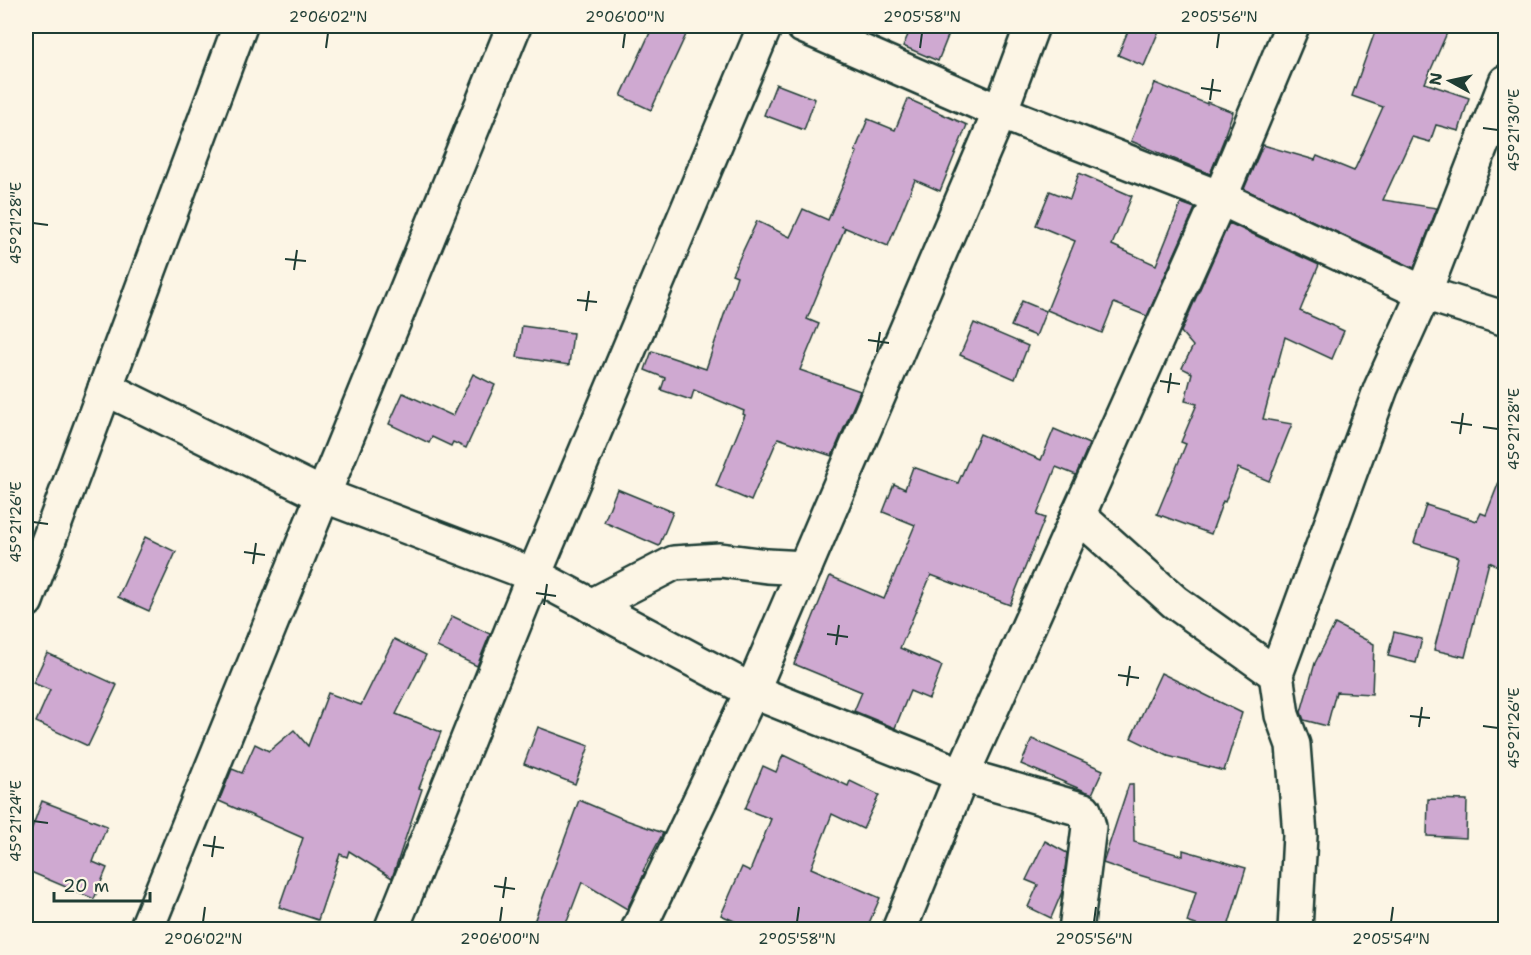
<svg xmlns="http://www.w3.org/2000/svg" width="1531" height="955" font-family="'Shantell Sans',sans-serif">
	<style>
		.building { fill: #cfa9d1; stroke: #1f3d34; stroke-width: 1.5 }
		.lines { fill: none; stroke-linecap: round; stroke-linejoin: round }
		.minor-casing { stroke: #1f3d34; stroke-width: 38 }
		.minor { stroke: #fcf5e5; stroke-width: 33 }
		.ticks { fill: none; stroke: #1f3d34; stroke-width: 2 }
		.neatline { fill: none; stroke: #1f3d34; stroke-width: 2 }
		.ticks-label { font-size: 15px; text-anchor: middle; fill: #1f3d34 }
	</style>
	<rect width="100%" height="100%" fill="#fcf5e5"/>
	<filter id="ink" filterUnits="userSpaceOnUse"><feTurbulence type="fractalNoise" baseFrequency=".0167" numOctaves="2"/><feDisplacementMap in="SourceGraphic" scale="12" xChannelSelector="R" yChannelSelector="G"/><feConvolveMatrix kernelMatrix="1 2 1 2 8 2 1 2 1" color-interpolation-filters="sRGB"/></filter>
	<g filter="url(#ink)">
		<!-- building -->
		<g class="building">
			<path d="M653 26H690L651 110 621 96Z"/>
			<path d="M912 26H952L938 61 903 46Z"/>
			<path d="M1130 26H1161L1144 66 1118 55Z"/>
			<path d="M1377 26H1450L1425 83 1469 98 1459 131 1436 125 1430 142 1412 137 1383 200 1437 208 1414 268 1244 189 1263 145 1315 160 1317 156 1354 171 1383 107 1352 96Z"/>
			<path d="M1155 83 1207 104V102L1233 112 1225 134H1226L1210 174 1131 141Z"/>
			<path d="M776 84 815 99 804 130 764 115Z"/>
			<path d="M908 99 967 125 940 191 915 180 888 246 841 226 845 228 807 319 819 324 800 370 860 391 832 456 778 438 751 501 716 486 745 415 743 414 744 411 694 390 691 400 661 390 665 378 645 370 652 351 706 369 737 276 732 274 757 221 790 237 803 209 828 220 857 152 855 151 868 119 895 130Z"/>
			<path d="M1079 173 1132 196 1112 245 1156 265 1181 203 1195 208 1147 316 1114 303 1102 333 1047 310 1075 241 1036 225 1050 191 1070 199Z"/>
			<path d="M1229 223 1319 265 1300 311 1344 331 1332 359 1285 337 1263 419 1292 424 1269 481 1238 468 1225 502 1223 501 1211 534 1157 514 1186 444 1181 442 1197 404 1185 401 1192 373 1182 368 1193 346 1181 332Z"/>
			<path d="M1022 301 1046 311 1036 336 1011 326Z"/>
			<path d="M974 323 1028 346 1015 379 960 355Z"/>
			<path d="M522 326 573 333 569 365 517 357Z"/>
			<path d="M473 374 495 385 466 448 453 442 451 446 432 437 429 443 389 424 403 393 453 416Z"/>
			<path d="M1054 429 1089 444 1076 475 1056 467 1037 515 1045 518 1010 605 931 575 900 648 942 666 929 699 910 691 895 728 854 711 862 692 794 664 830 576 884 599 915 525 883 512 894 484 905 489 913 467 958 483 980 434 1041 460Z"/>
			<path d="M1504 469 1506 546 1498 566 1489 562 1465 657 1434 650 1458 557 1414 543 1426 505 1477 521 1481 513 1486 515Z"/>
			<path d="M617 489 673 512 659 546 604 522Z"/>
			<path d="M145 537 176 552 149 611 118 597Z"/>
			<path d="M452 616 490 634 477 666 437 647Z"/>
			<path d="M1335 624 1374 644 1372 694 1336 692 1327 726 1304 720 1301 712 1315 663Z"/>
			<path d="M1394 632 1422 639 1416 663 1388 656Z"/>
			<path d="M394 639 426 655 396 714 441 732 419 788 422 789 392 878 349 851 347 857 340 854 318 920 279 907 303 838 219 801 232 769 242 773 255 744 269 751 294 730 308 746 328 693 361 705Z"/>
			<path d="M47 653 117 685 88 746 36 722 50 690 33 683Z"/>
			<path d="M1161 673 1242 713 1224 771 1168 756 1131 738Z"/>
			<path d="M538 727 589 746 575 784 524 764Z"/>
			<path d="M1032 739 1103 770 1092 794 1021 764Z"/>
			<path d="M783 755 848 786 850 781 879 795 863 829 832 814 811 868 880 898 866 930H754L721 915 742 867 750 871 771 819 745 809 763 766 776 772Z"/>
			<path d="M1129 784H1133L1134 842 1183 856V850L1246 868 1227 930H1211L1187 922 1196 892 1129 872 1103 863Z"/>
			<path d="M1428 799 1467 800 1466 838 1427 836Z"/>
			<path d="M579 800 626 820 663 833 643 871 645 872 627 909 582 882 568 919 562 930H531Z"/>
			<path d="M42 801 107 826 93 862 107 868 94 899 26 870V844Z"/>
			<path d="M1045 841 1067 853 1062 892 1051 918 1028 907 1038 885 1026 880Z"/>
		</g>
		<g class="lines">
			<defs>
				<g id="minor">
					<path d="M803 26 1000 112 1220 198 1424 293 1506 319"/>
					<path d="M105 388 323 495 534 575 752 691 962 775 1084 810 1089 827 1076 930"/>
					<path d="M1078 515 1175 602 1276 674"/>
					<path d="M26 601 240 26"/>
					<path d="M591 606 674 563 720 560 767 566 805 568"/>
					<path d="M146 930 514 26"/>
					<path d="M391 930 534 575 765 26"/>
					<path d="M638 930 752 691 1000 112 1032 26"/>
					<path d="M899 930 962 775 1220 198 1292 26"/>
					<path d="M1295 930 1300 835 1293 745 1282 715 1276 674 1381 388 1424 293 1506 82"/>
				</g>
			</defs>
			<!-- minor casing -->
			<use href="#minor" class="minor-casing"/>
			<!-- minor -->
			<use href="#minor" class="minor"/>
		</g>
	</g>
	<!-- ticks -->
	<path class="ticks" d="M326 48 328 33M623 48 625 33M920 48 922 33M1217 48 1219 33M1201 88 1221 91M1210 100 1213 79M1483 128 1498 130M33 223 48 225M285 259 306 261M294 270 297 250M577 300 597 302M586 311 589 291M868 340 889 343M877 352 880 332M1160 381 1180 384M1168 393 1171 373M1451 422 1472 425M1483 427 1498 429M1460 434 1463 413M33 522 48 524M244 552 265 555M253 564 256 543M536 593 556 596M544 605 547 584M827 634 848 637M836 645 839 625M1118 675 1139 678M1127 686 1130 666M1410 716 1430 718M1483 726 1498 728M1419 727 1422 707M33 821 48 823M203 845 224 848M212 857 215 836M494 886 515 889M503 898 506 877M203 922 205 907M500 922 502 907M797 922 799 907M1094 922 1096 907M1391 922 1393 907"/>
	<!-- margin -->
	<rect width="1531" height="955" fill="none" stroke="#fcf5e5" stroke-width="66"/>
	<!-- north arrow -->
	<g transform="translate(1450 81) rotate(278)" stroke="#fcf5e5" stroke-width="4.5" paint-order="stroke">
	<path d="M0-4.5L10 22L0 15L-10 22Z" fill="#1f3d34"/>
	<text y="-9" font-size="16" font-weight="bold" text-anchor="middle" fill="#1f3d34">N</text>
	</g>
	<!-- scale -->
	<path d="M54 892v9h96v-9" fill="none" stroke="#1f3d34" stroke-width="3"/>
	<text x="63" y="892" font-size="18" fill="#1f3d34" stroke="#fcf5e5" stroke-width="4.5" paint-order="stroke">20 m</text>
	<rect x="33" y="33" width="1465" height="889" class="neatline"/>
	<g class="ticks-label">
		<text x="328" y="22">2°06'02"N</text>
		<text x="625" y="22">2°06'00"N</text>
		<text x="922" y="22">2°05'58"N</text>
		<text x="1219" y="22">2°05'56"N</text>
		<text transform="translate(1514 130) rotate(-90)" y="5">45°21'30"E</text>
		<text transform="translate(16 223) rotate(-90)" y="5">45°21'28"E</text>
		<text transform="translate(1514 429) rotate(-90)" y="5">45°21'28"E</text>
		<text transform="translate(16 522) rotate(-90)" y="5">45°21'26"E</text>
		<text transform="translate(1514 728) rotate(-90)" y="5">45°21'26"E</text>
		<text transform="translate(16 821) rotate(-90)" y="5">45°21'24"E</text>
		<text x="203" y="944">2°06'02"N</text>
		<text x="500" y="944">2°06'00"N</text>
		<text x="797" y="944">2°05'58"N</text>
		<text x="1094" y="944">2°05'56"N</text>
		<text x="1391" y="944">2°05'54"N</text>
	</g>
</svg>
